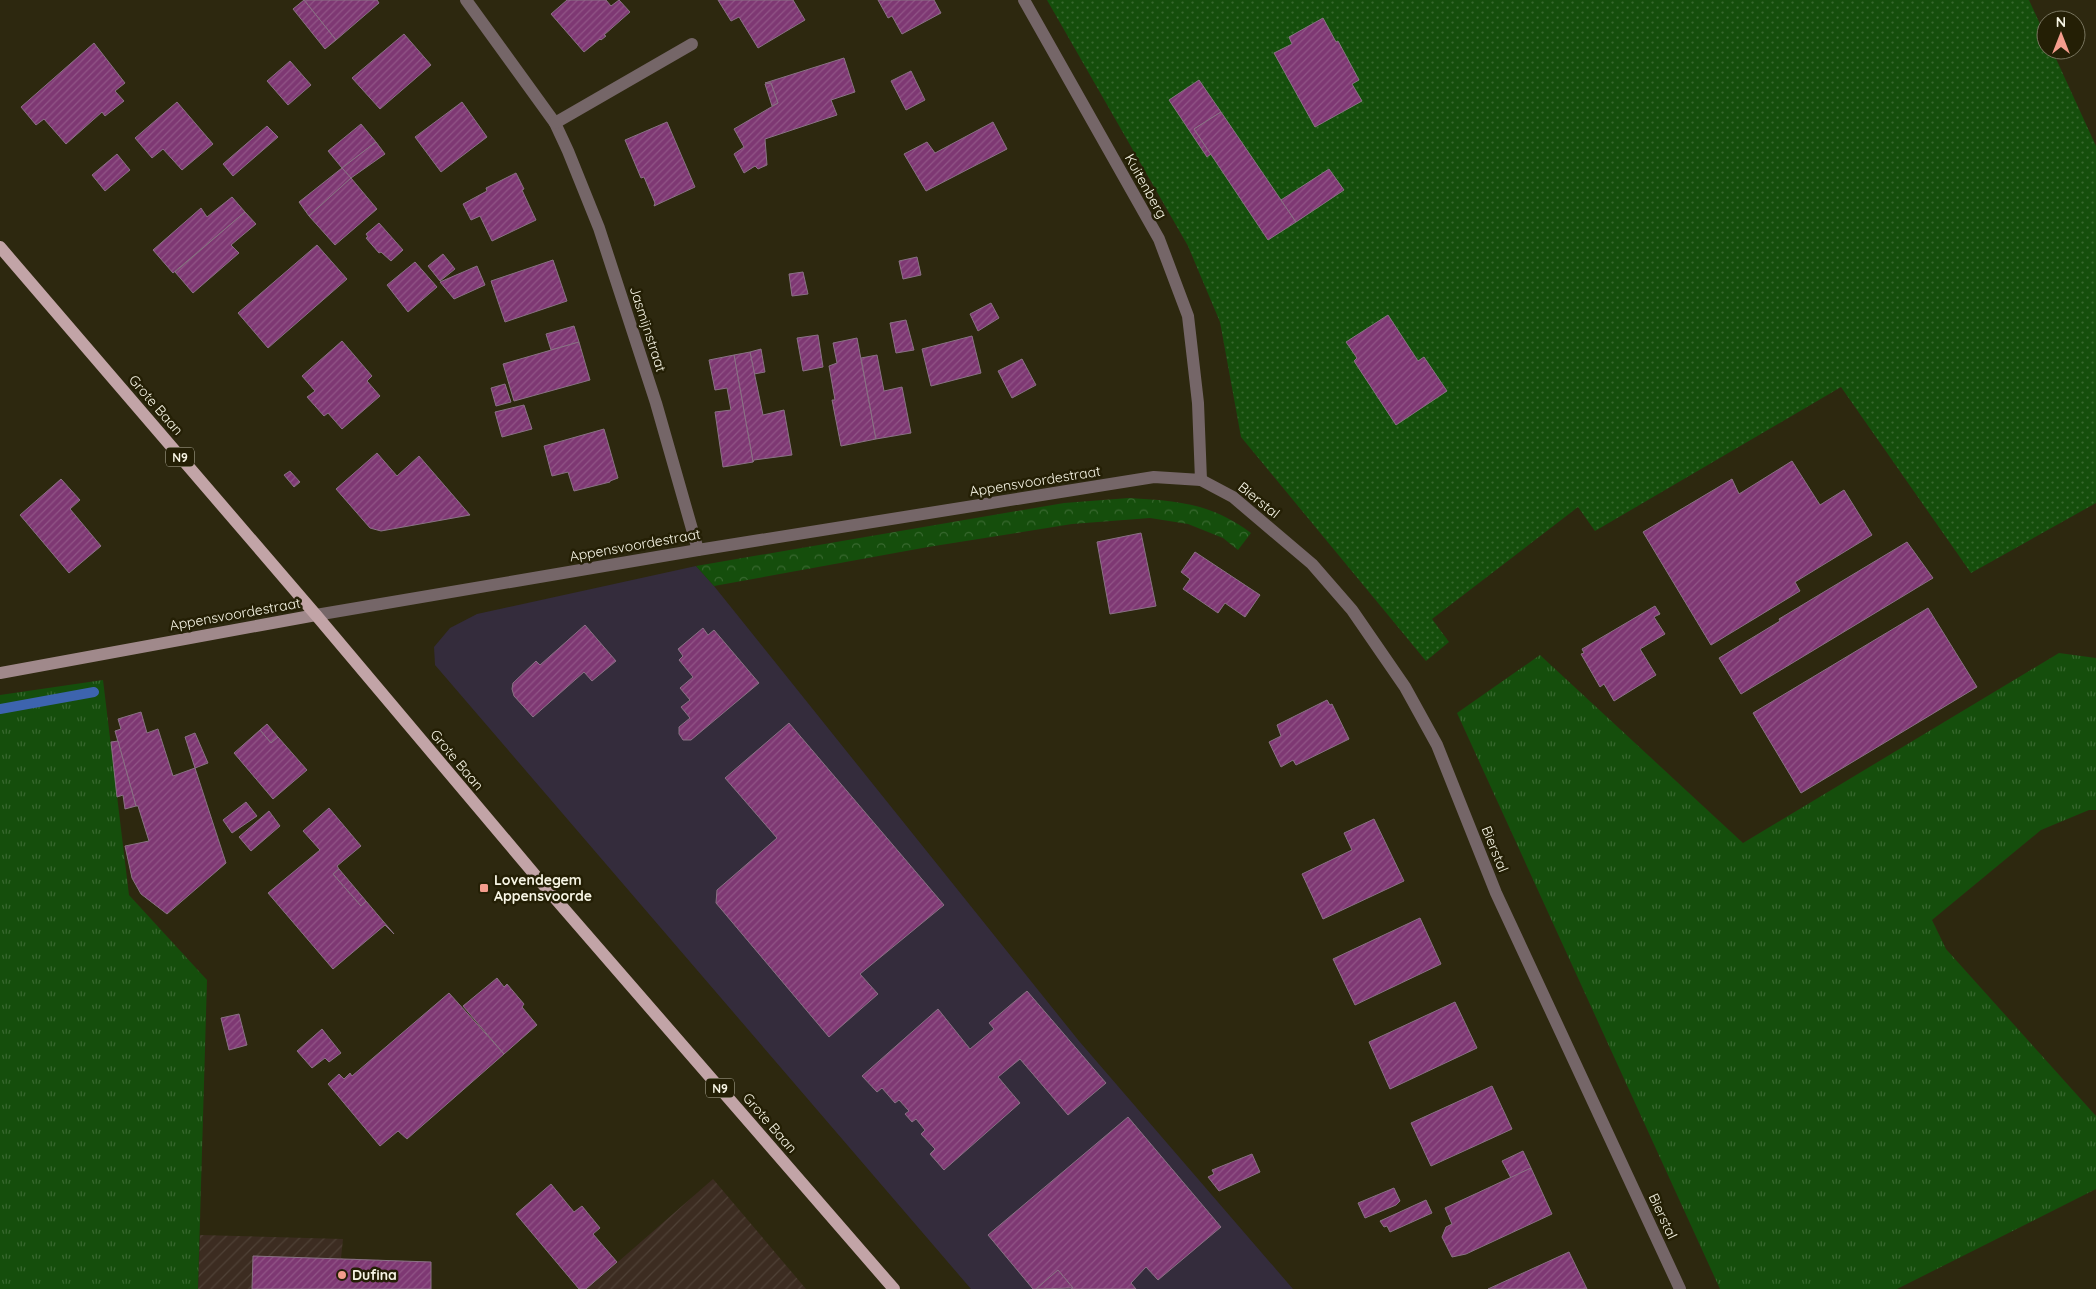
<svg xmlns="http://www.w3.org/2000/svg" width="2096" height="1289" font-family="Quicksand,sans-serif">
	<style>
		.commercial { fill: #342c3c }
		.industrial { fill: url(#industrial-furrows) }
		.grass { fill: url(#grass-tufts) }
		.forest { fill: url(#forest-crowns) }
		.park { fill: url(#park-dots) }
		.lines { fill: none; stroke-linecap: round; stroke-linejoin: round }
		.stream { stroke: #3d64ae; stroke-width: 10 }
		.building { fill: url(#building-hatch); stroke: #8a7285 }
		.street { stroke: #756668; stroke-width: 12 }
		.secondary { stroke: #a0898b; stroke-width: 12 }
		.primary { stroke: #c2a4a7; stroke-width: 12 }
		.poi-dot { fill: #f49d8d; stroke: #241f05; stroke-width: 2 }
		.labels { text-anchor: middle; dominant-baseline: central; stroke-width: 5; stroke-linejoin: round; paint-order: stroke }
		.shield { fill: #241f05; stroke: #b8b5a2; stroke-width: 1 }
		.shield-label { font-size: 12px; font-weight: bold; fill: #f7f5e5 }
		.street-label { font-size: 14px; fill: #f7f5e5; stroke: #241f05 }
		.poi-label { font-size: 14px; font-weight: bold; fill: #f7f5e5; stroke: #241f05; text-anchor: start }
	</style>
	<defs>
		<pattern id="industrial-furrows" width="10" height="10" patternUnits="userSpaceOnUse" patternTransform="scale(1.25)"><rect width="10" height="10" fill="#3c2c21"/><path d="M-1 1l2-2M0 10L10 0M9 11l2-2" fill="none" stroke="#4f4136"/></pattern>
		<pattern id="grass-tufts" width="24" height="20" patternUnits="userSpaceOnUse" patternTransform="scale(1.25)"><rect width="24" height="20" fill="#154e0c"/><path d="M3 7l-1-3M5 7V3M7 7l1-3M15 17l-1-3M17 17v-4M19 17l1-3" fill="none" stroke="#38682f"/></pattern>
		<pattern id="forest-crowns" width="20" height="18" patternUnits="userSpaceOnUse" patternTransform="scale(1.25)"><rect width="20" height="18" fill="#154e0c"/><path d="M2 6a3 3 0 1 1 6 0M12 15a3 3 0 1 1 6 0" fill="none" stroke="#38682f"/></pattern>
		<pattern id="park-dots" width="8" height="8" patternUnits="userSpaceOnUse" patternTransform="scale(1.25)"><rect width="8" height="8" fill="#154e0c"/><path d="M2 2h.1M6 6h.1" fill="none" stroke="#38682f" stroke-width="1.8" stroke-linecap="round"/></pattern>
		<pattern id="building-hatch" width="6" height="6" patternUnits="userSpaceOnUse" patternTransform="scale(1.25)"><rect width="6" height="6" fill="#7e3873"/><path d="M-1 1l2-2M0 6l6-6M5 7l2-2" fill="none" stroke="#915587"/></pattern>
	</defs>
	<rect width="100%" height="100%" fill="#2d280f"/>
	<!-- commercial -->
	<path class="commercial" d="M696 566 714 586 1079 1041 1293 1289H971L435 665 434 647 450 628 477 614Z"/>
	<!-- industrial -->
	<g class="industrial">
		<path d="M713 1179 806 1289H587Z"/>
		<path d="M200 1235 343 1239 341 1258 431 1262V1289H198Z"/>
	</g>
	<!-- grass -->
	<g class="grass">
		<path d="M2059 653 2096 658V810H2089L2041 830 1932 920 1946 949 2096 1116V1189L1897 1289H1720L1457 713 1540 655 1743 843Z"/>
		<path d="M103 680 129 895 207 980 198 1289H0V695Z"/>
	</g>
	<!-- forest -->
	<path class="forest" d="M1129 498C1178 501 1211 503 1251 533L1238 550 1223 538 1188 524 1150 518 1072 524 928 547 714 586 696 566 1064 503Z"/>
	<!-- park -->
	<path class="park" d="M1047 0H2029L2046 37V50H2052L2096 146V503L1971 573 1841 387 1595 531 1578 507 1432 619 1449 642 1426 661 1241 437 1220 322 1188 246Z"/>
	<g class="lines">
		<!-- stream -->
		<path class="stream" d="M0 709 94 692"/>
	</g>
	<!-- building -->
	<g class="building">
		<path d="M304 0H377L379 3 336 40Z"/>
		<path d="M304 0 336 40 325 49 293 9Z"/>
		<path d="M567 0H606L611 6 619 0 630 12 604 35 606 36 601 40 600 39 584 52 551 14Z"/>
		<path d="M718 0H793L805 20 758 48 739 17 731 21Z"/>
		<path d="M878 0H934L941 13 902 34 892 16 888 18Z"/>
		<path d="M1323 18 1336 42 1338 41 1359 80 1352 84 1362 101 1315 127 1274 53 1292 44 1289 37Z"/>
		<path d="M404 34 431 65 380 109 352 78Z"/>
		<path d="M94 43 125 83 115 91 124 101 105 116 102 112 66 144 44 119 36 125 21 107Z"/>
		<path d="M844 58 855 92 831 100 837 115 765 139 767 165 758 169 755 166 744 173 734 154 744 147 734 129 778 103 771 83H765Z"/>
		<path d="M290 61 311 85 288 105 267 81Z"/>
		<path d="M911 71 925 100 906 110 891 81Z"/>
		<path d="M1199 80 1221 112 1194 129 1211 154 1207 157 1169 100Z"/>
		<path d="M771 83 778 103 772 106 765 84Z"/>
		<path d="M177 102 213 144 182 170 163 149 152 158 135 138Z"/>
		<path d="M462 102 487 137 441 172 415 137Z"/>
		<path d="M1221 112 1296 222 1268 240 1194 129Z"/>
		<path d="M667 122 695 187 654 206 655 203 644 177 641 178 625 140Z"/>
		<path d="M993 122 1007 149 926 191 904 154 927 142 935 153Z"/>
		<path d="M361 124 376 142 342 168 328 151Z"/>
		<path d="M267 126 278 137 233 176 223 164Z"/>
		<path d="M376 142 385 154 351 178 342 168Z"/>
		<path d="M117 154 130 170 105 191 92 175Z"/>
		<path d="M342 168 351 178 309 216 299 202Z"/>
		<path d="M1329 169 1344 190 1296 222 1281 200Z"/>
		<path d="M516 173 524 189 522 190 536 220 492 241 480 216 471 220 463 204 487 191 486 188Z"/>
		<path d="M351 178 377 209 335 245 309 216Z"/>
		<path d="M232 197 245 212 173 273 153 250 201 208 207 217Z"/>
		<path d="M245 212 256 224 231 245 239 253 193 293 175 272Z"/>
		<path d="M379 223 403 250 391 261 381 252 379 253 366 238 368 237 366 234Z"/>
		<path d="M317 245 347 279 268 348 238 313Z"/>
		<path d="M443 254 455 269 440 281 428 266Z"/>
		<path d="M917 257 921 275 903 279 899 261Z"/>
		<path d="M553 260 567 301 505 322 491 281Z"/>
		<path d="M415 262 437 287 408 312 387 285Z"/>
		<path d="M477 266 485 285 454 299 440 282Z"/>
		<path d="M803 272 808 294 792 296 789 274Z"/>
		<path d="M991 303 999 318 978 331 970 314Z"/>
		<path d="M1388 315 1418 361 1424 357 1447 391 1396 425 1354 361 1357 358 1346 342Z"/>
		<path d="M906 320 914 350 896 353 890 323Z"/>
		<path d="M574 326 579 342 551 350 546 334Z"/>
		<path d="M818 335 823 367 803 371 797 338Z"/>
		<path d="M972 336 981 373 931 386 922 349Z"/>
		<path d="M857 338 876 439 841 446 832 400H835L829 366 837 363 833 343Z"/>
		<path d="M342 341 372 376 367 381 380 396 342 429 328 413 324 416 307 397 315 391 302 376Z"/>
		<path d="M579 342 590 380 514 401 503 364Z"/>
		<path d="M761 349 765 372 754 374 750 352Z"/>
		<path d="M750 352 763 415 784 410 792 455 754 460 753 462 734 355Z"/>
		<path d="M734 355 753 462 723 467 715 412 731 410 727 388 715 390 709 360Z"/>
		<path d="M877 355 884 391 902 387 911 433 876 439 861 358Z"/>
		<path d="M1022 359 1036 385 1012 398 998 371Z"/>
		<path d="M505 384 511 402 496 406 491 388Z"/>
		<path d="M524 405 532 429 502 437 495 412Z"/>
		<path d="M604 429 618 478 610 481V482L574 491 568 472 552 476 544 446Z"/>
		<path d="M377 453 397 476 419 456 470 515 381 531 370 528 336 489Z"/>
		<path d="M1792 461 1820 505 1844 490 1872 535 1795 582 1800 591 1711 645 1643 532 1732 479 1739 494Z"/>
		<path d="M290 471 300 482 294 487 284 475Z"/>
		<path d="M61 479 80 500 70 509 101 546 69 573 20 515Z"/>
		<path d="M1141 533 1156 606 1110 614 1097 542Z"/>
		<path d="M1907 542 1933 578 1741 694 1719 658 1780 621 1779 619Z"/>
		<path d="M1195 552 1260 595 1245 617 1225 603 1218 613 1183 589 1190 579 1181 572Z"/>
		<path d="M1655 606 1660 614 1654 617 1665 634 1640 649 1656 675 1614 701 1604 684 1600 687 1581 654 1584 653 1582 649Z"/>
		<path d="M1928 608 1977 687 1801 793 1753 713Z"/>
		<path d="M585 625 616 661 592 681 584 672 533 717 514 696 512 689 513 683 536 661 540 665Z"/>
		<path d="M703 628 708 635 714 630 759 683 691 740H683L679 734V727L690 718 681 707 690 700 680 688 693 677 679 660 683 656 678 649Z"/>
		<path d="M1327 700 1330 705 1332 704 1349 739 1296 765 1293 760 1281 767 1269 742 1281 736 1277 725Z"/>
		<path d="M141 712 147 733 158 729 173 776 195 768 226 863 167 914 141 894 132 878 125 846 149 841 138 806H136L115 731 121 729 118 719Z"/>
		<path d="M789 723 944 905 860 974 878 994 829 1037 716 903 717 890 777 838 725 778Z"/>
		<path d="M267 724 278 737 271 743 260 730Z"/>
		<path d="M260 730 271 743 278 737 307 770 273 799 234 753Z"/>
		<path d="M195 733 208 763 195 768 185 737Z"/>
		<path d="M118 741 136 806 125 809 123 795 117 797 111 742Z"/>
		<path d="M246 802 257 816 232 833 223 820Z"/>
		<path d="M329 808 361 846 337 866 339 869 333 874 361 906 366 901 394 934 385 925 333 969 268 893 320 850 303 831Z"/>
		<path d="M269 811 280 826 251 851 239 837Z"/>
		<path d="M1374 819 1404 881 1323 919 1302 874 1352 850 1344 833Z"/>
		<path d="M339 869 366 901 361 906 333 874Z"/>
		<path d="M1420 918 1441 964 1355 1005 1333 959Z"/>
		<path d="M497 978 504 987 507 984 524 1004 522 1007 537 1025 504 1054 463 1006Z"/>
		<path d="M1027 991 1106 1083 1068 1115 1020 1059 998 1077 1020 1103 944 1170 930 1154 935 1149 921 1134 925 1130 916 1119 912 1122 905 1114 909 1111 899 1100 895 1103 882 1088 877 1092 862 1076 938 1009 970 1049 994 1029 989 1023Z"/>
		<path d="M449 993 504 1054 407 1139 398 1131 380 1146 328 1084 339 1074 344 1079 350 1073 352 1076Z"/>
		<path d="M1455 1002 1477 1048 1390 1089 1369 1042Z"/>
		<path d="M239 1014 247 1045 229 1050 221 1018Z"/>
		<path d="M322 1029 341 1053 329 1062 325 1058 312 1068 297 1051Z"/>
		<path d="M1492 1086 1512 1129 1431 1166 1411 1123Z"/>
		<path d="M1128 1117 1221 1227 1158 1280 1146 1267 1131 1283 1136 1289H1071L1073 1288 1058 1270 1036 1289H1033L988 1235Z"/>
		<path d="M1523 1151 1531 1168 1511 1178 1502 1161Z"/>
		<path d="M1252 1154 1260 1172 1219 1191 1208 1177 1214 1174 1212 1170Z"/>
		<path d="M1531 1168 1552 1214 1466 1254 1452 1257 1442 1237 1446 1227 1452 1224 1445 1208Z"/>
		<path d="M551 1184 574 1212 582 1206 600 1228 593 1234 617 1262 586 1289H579L516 1214Z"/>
		<path d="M1394 1188 1400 1201 1396 1205 1365 1218 1358 1203Z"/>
		<path d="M1426 1200 1432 1213 1390 1232 1387 1226 1384 1227 1380 1221Z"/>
		<path d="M1569 1252 1587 1289H1488Z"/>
		<path d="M253 1256 431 1262V1289H252Z"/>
		<path d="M1058 1270 1073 1288 1036 1289Z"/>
	</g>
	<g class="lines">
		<!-- street -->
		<g class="street">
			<path d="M466 0 555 123 568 151 599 228 656 403 698 550"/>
			<path d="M555 123 692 44"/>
			<path d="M1201 480 1233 497 1312 564 1352 610 1405 687 1437 745 1496 893 1680 1289"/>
			<path d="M316 615 698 550 1154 477 1201 480 1198 403 1188 316 1159 239 1024 0"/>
		</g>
		<!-- secondary -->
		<path class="secondary" d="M0 673 316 615"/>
		<!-- primary -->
		<path class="primary" d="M0 247 316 615 546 888 894 1289"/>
	</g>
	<!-- markers -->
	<g class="poi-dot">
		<rect x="479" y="883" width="10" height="10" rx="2.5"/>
		<circle cx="342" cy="1275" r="5"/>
	</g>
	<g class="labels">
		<!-- shield labels -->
		<g class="shield">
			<rect x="166" y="447.5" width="28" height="19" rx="4"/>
			<rect x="706" y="1078.5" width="28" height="19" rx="4"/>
		</g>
		<g class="shield-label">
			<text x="180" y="457">N9</text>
			<text x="720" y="1088">N9</text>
		</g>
		<!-- street labels -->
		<g class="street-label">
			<text transform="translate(1146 186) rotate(61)">Kuitenberg</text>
			<text transform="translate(648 329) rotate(72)">Jasmijnstraat</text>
			<text transform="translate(156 405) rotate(49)">Grote Baan</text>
			<text transform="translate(1035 481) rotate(-9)">Appensvoordestraat</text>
			<text transform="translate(1259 500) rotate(39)">Bierstal</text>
			<text transform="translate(635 545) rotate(-10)">Appensvoordestraat</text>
			<text transform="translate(235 614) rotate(-10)">Appensvoordestraat</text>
			<text transform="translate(457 760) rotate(50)">Grote Baan</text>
			<text transform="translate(1495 849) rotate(68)">Bierstal</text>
			<text transform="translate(770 1123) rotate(49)">Grote Baan</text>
			<text transform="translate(1663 1216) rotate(65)">Bierstal</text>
		</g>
		<!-- poi labels -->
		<g class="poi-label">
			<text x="494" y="880">Lovendegem<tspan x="494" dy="16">Appensvoorde</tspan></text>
			<text x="352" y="1275">Dufina</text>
		</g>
	</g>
	<!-- north arrow -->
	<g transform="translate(2061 35)"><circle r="24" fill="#241f05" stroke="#78755f"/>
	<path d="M0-4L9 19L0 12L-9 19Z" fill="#f49d8d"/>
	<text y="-8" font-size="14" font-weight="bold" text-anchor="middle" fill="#f7f5e5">N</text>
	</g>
</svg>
